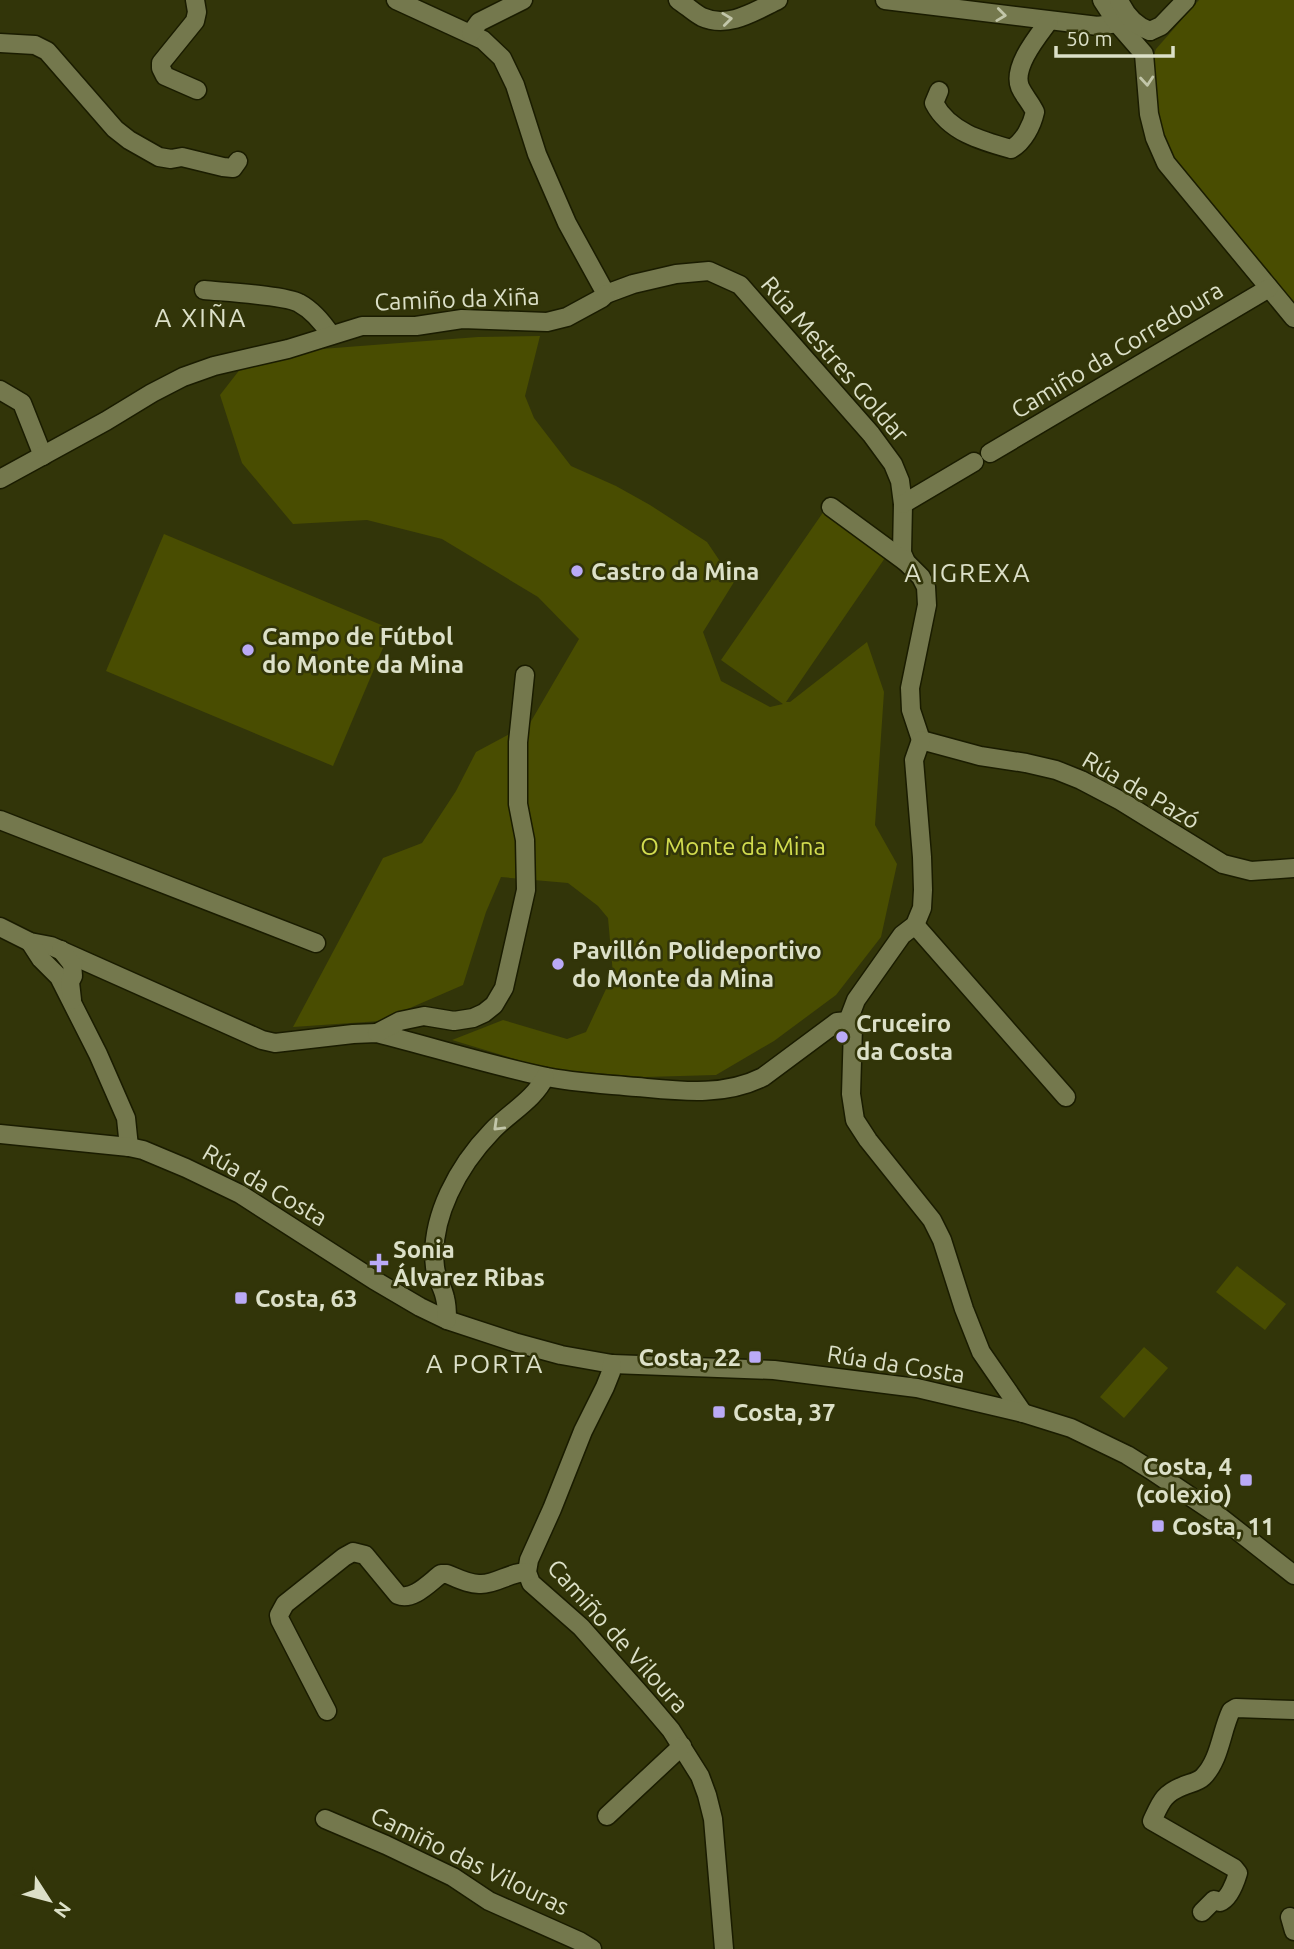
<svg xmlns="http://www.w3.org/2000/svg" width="1294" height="1949" font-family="Ubuntu,sans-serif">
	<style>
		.green { fill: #494d01 }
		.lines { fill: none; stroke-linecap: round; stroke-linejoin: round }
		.street-casing { stroke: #1a1c00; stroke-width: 21 }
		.street { stroke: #74784d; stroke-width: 18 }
		.oneway { stroke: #c2c6a9 }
		.poi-dot { fill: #baaaf6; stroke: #323509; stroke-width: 2.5 }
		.labels { text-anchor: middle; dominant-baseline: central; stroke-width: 5; stroke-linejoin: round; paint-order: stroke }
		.street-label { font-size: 24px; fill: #dce0c8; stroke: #323509 }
		.poi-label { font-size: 24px; font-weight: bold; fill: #dce0c8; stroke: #323509; text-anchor: start }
		.park-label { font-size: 24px; fill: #d2dc4f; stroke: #323509 }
		.neighbourhood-label { font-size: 26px; letter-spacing: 2px; fill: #dce0c8; stroke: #323509 }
	</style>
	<rect width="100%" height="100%" fill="#323509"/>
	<!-- green -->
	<g class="green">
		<path d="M1199 0H1294V311L1172 162 1162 139 1151 63 1156 49Z"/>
		<path d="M540 336 525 396 534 418 571 466 616 486 650 505 707 542 734 582 703 632 721 681 770 707 783 704 721 660 824 511 887 555 786 702H790L867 642 884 692 875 825 897 864 881 937 836 995 774 1041 716 1075 645 1077 548 1069 452 1040 503 1020 567 1039 586 1032 613 974 608 918 598 906 568 883 501 877 486 912 463 985 380 1021 293 1027 383 858 422 843 456 791 476 752 530 723 579 639 538 597 442 539 367 520 293 524 242 463 220 395 241 368 321 349 478 337Z"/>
		<path d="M164 534 391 629 333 766 106 671Z"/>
		<path d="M1237 1266 1286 1304 1265 1330 1216 1292Z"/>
		<path d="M1144 1347 1168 1368 1124 1418 1100 1397Z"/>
	</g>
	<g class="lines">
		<defs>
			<g id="street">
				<path d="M195 0 197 12 195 21 161 63V68L165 76 197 90"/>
				<path d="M396 0 483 40 502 58 515 85 537 154 567 223 606 294 633 284 676 274 709 271 740 285 871 434 893 464 900 481 903 504 902 553 906 562 921 577 926 587 927 605 910 688 911 710 921 740"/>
				<path d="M678 0C686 5 694 13 702 17 728 29 755 11 778 0"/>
				<path d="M885 0 1098 26 1117 23 1127 15"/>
				<path d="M1102 0 1117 23 1144 54 1149 114 1155 138 1166 163 1294 318"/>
				<path d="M1119 0C1125 14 1135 26 1150 31"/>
				<path d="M1150 31 1161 26 1186 0"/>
				<path d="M471 33 479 22 523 0"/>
				<path d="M0 43 35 45 47 51 115 129 129 140 159 157 171 159 182 157 223 167 233 168 238 161"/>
				<path d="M939 91 934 103C949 132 982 141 1011 149 1024 142 1032 125 1035 112 1031 103 1024 96 1020 87 1012 67 1038 36 1049 21"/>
				<path d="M204 290C224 292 285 295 299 303 312 310 323 323 331 335"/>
				<path d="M0 390 22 403 43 456"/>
				<path d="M990 453 1269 288"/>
				<path d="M0 479 106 421 152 393 183 377 214 366 288 349 362 326H416L462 319 547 322 567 317 602 298 606 294"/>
				<path d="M903 504 974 462"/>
				<path d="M831 507 906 562"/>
				<path d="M921 740 980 756 1026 763 1056 770 1081 780 1121 801 1223 864 1251 871 1294 868"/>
				<path d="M0 820 316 943"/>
				<path d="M915 925 1066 1097"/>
				<path d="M0 927 30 942 51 946 262 1040 275 1043 353 1034 377 1033C432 1047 486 1064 542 1076 573 1083 606 1084 637 1087 680 1091 723 1097 763 1077L837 1022 848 1021"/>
				<path d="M30 942 41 959 59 977 98 1054 126 1118 129 1147"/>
				<path d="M61 950 72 964 73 976 70 982 72 1000"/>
				<path d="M848 1021 853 1027 851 1094 855 1120 868 1140 932 1220 942 1240 964 1309 981 1352 1023 1413"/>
				<path d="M848 1021 856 1000 902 935 915 925 922 908 923 890 922 857 914 760 921 740"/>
				<path d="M377 1033 400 1021 424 1016 454 1021 473 1018 484 1013 494 1005 504 988 526 890 525 840 518 804V742L525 675"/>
				<path d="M0 1134 129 1147 143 1150 186 1168 240 1194 374 1280 420 1307 447 1320 517 1343 561 1355 612 1364 774 1370 917 1388 1023 1413 1071 1428 1127 1455 1151 1470 1215 1513 1294 1575"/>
				<path d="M447 1320C447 1312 447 1305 445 1298 443 1287 436 1278 435 1267 429 1218 459 1165 492 1131 509 1113 535 1099 545 1077"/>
				<path d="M612 1364 611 1372 605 1387 583 1431 552 1509 529 1560 527 1572 531 1583 581 1627 649 1704 671 1730 700 1776 707 1795 713 1819 724 1949"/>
				<path d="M327 1711 280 1620 279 1615 285 1604 344 1557 353 1552 365 1555 398 1595C413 1601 429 1583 441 1574H447C457 1578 470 1585 481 1584 497 1584 510 1572 527 1572"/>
				<path d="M607 1816 682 1746"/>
				<path d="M325 1819 386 1845 453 1877 489 1901 579 1941 592 1949"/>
				<path d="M1202 1912 1214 1900 1220 1902C1229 1899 1235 1883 1238 1873L1234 1868 1152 1821C1161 1802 1163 1794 1183 1786 1190 1783 1198 1782 1203 1777 1220 1760 1221 1732 1231 1711L1236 1708 1294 1710"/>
				<path d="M1290 1917 1294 1931"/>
			</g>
		</defs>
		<!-- street casing -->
		<use href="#street" class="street-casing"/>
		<!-- street -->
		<use href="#street" class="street"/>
	</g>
	<!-- one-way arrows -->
	<defs><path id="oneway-chevron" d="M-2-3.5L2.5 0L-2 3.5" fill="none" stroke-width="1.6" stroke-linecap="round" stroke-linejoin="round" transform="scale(1.75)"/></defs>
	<g class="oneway">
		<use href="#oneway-chevron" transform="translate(1001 15) rotate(7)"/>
		<use href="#oneway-chevron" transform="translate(727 19) rotate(-7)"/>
		<use href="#oneway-chevron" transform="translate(1147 81) rotate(85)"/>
		<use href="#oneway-chevron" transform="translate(498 1126) rotate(136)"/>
	</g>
	<!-- markers -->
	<g class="poi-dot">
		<circle cx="577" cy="571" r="7"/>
		<circle cx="248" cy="650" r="7"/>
		<circle cx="558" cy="964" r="7"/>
		<circle cx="842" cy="1037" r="7"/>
		<path d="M375.5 1252.5h7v7h7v7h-7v7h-7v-7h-7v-7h7z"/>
		<rect x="234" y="1291" width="14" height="14" rx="3.5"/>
		<rect x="748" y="1350" width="14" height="14" rx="3.5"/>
		<rect x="712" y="1405" width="14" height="14" rx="3.5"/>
		<rect x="1239" y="1473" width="14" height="14" rx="3.5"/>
		<rect x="1151" y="1519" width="14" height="14" rx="3.5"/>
	</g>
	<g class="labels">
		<!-- street labels -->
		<g class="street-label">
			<text transform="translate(457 299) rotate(-2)">Camiño da Xiña</text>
			<text transform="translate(1117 350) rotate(-31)">Camiño da Corredoura</text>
			<text transform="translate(835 359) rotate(49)">Rúa Mestres Goldar</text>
			<text transform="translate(1141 790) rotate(30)">Rúa de Pazó</text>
			<text transform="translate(265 1185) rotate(30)">Rúa da Costa</text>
			<text transform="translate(896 1364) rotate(9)">Rúa da Costa</text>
			<text transform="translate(618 1636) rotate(48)">Camiño de Viloura</text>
			<text transform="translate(470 1861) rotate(26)">Camiño das Vilouras</text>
		</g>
		<!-- poi labels -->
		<g class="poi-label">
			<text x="591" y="571">Castro da Mina</text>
			<text x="262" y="636">Campo de Fútbol<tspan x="262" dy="28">do Monte da Mina</tspan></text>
			<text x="572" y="950">Pavillón Polideportivo<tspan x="572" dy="28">do Monte da Mina</tspan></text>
			<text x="856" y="1023">Cruceiro<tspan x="856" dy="28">da Costa</tspan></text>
			<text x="393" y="1249">Sonia<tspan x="393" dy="28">Álvarez Ribas</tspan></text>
			<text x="255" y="1298">Costa, 63</text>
			<text x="741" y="1357" text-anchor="end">Costa, 22</text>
			<text x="733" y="1412">Costa, 37</text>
			<text x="1232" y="1466" text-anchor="end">Costa, 4<tspan x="1232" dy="28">(colexio)</tspan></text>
			<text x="1172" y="1526">Costa, 11</text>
		</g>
		<!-- park labels -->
		<g class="park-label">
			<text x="733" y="846">O Monte da Mina</text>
		</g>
		<!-- neighbourhood labels -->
		<g class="neighbourhood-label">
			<text x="201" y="317">A XIÑA</text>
			<text x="968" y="572">A IGREXA</text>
			<text x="485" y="1363">A PORTA</text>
		</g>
	</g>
	<!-- north arrow -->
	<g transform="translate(49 1900) rotate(126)" stroke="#323509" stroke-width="5" paint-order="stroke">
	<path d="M0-5L12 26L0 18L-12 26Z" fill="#dce0c8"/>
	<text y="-10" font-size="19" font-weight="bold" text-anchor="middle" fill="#dce0c8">N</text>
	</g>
	<!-- scale -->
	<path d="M1056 46v10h117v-10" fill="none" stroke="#dce0c8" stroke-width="3.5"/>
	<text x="1066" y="46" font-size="21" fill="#dce0c8" stroke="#323509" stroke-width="5" paint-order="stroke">50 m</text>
</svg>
